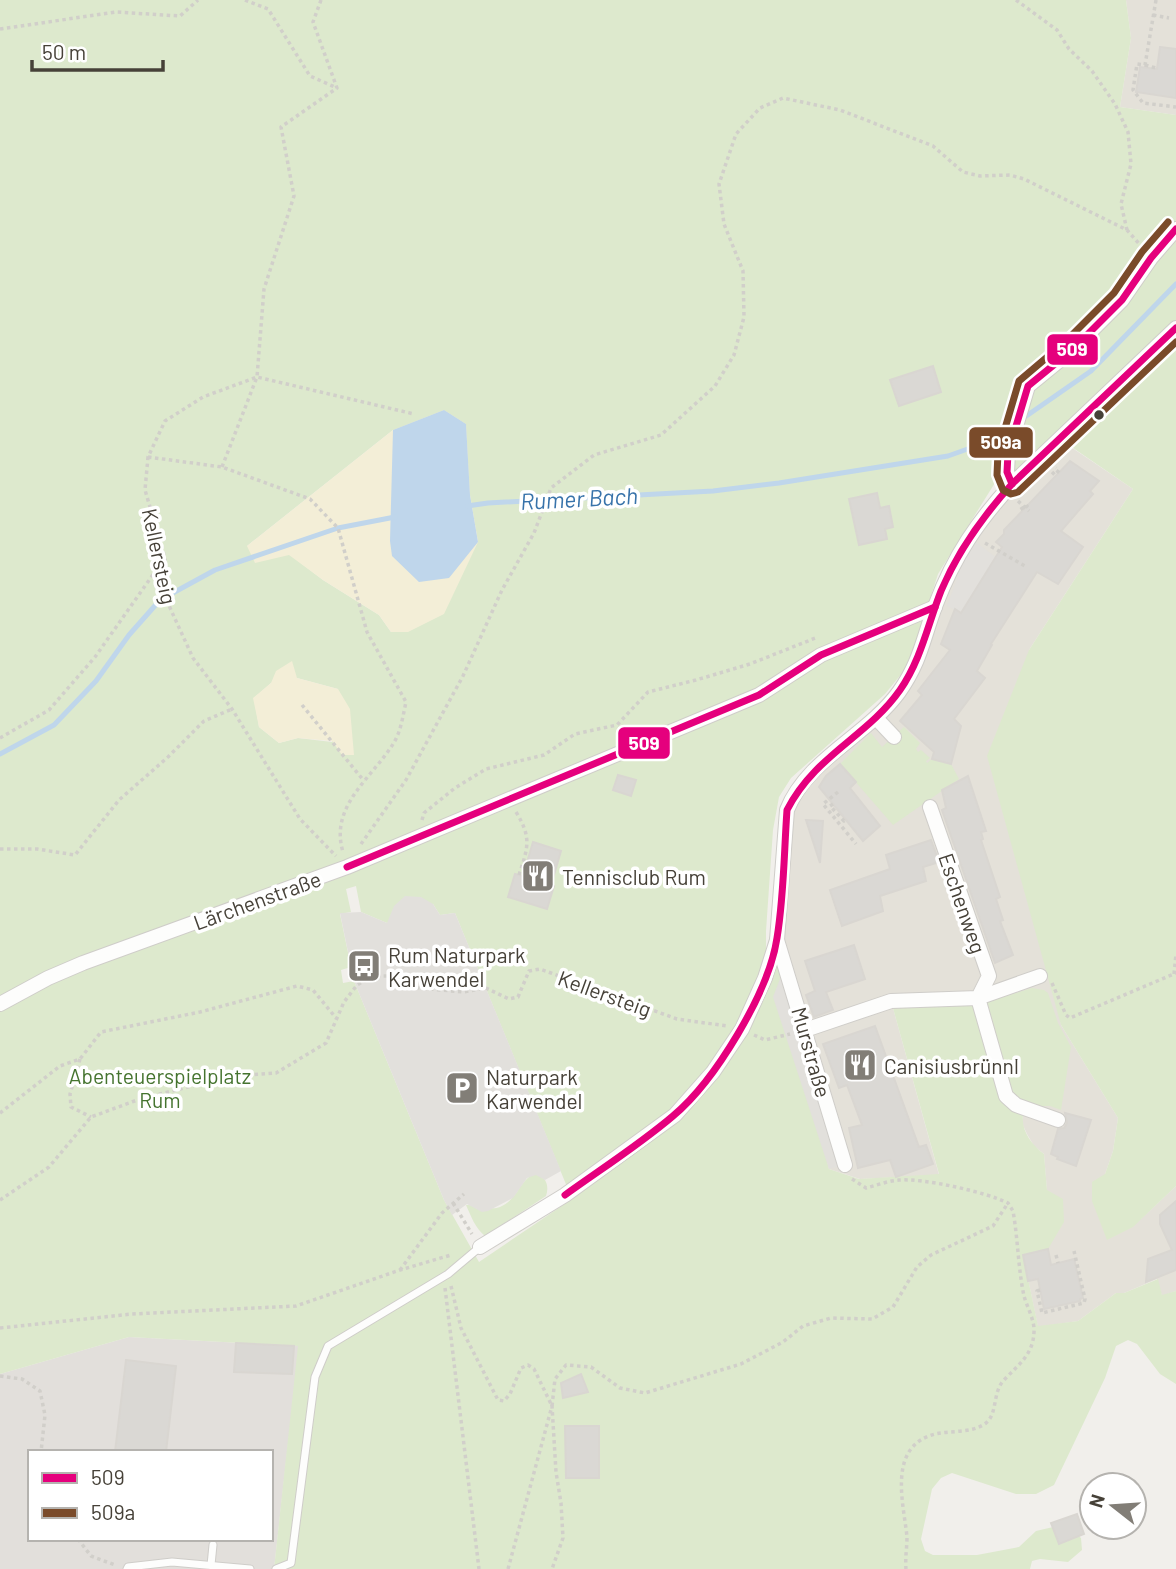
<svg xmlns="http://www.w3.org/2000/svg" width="1176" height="1569" font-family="Barlow,sans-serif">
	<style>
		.residential { fill: #e4e1d9 }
		.industrial { fill: #e2dfdb; fill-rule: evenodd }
		.green { fill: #dde9cd; fill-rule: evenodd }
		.sand { fill: #f3eed7 }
		.parking { fill: #e2e0dc }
		.water { fill: #bfd6eb }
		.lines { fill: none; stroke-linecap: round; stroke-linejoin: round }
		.stream { stroke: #bfd6eb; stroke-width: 5 }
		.building { fill: #dad8d4; stroke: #d9d6d1; stroke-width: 2 }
		.service-casing { stroke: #cfcdc9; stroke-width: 9 }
		.minor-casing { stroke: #cfcdc9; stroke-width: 16 }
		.path { stroke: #d1cfca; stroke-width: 3.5; stroke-dasharray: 3.5 3.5; stroke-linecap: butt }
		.service { stroke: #fdfdfc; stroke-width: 7 }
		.minor { stroke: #fdfdfc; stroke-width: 14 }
		.bus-1-casing { stroke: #fff; stroke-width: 12 }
		.bus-2-casing { stroke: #fff; stroke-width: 12 }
		.bus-1 { stroke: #e5007d; stroke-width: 7 }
		.bus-2 { stroke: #7a4b2a; stroke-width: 7 }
		.bus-dot { fill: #464138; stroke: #fff; stroke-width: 2.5 }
		.labels { text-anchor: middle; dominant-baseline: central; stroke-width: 7; stroke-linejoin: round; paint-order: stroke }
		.street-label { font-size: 21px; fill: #464138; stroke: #fff }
		.poi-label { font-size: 21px; fill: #464138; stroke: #fff; text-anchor: start }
		.park-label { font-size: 21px; fill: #45742f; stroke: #fff }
		.water-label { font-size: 23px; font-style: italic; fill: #3873aa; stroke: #fff }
		.line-badge { stroke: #fff; stroke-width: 2.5 }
		.badge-label { font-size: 19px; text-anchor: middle; font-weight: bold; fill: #fff }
	</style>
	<rect width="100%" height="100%" fill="#f1efeb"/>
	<!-- residential -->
	<g class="residential">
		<path d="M1126 0H1176V115L1120 107 1131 38Z"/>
		<path d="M1059 439 1133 489 1029 650 1061 1025 1118 1118 1113 1151 1105 1174 1141 1219 1176 1186V1291L1162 1296 1157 1279 1124 1293H1116L1078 1321 1038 1327 1023 1255 1047 1191 1044 1154 1034 1146 1027 1134 1022 1123 1023 1115 891 1001 939 1175 860 1179 829 1169 777 940 794 794 897 694 966 540Z"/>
	</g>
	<!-- industrial -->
	<path class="industrial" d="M129 1337 299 1346 274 1569H0V1374ZM30 1452H271V1539H30Z"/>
	<!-- green -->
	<g class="green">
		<path d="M0 0H1126L1131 38 1120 107 1176 115V1186L1133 1227 1107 1240 1092 1201V1182L1105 1174 1113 1151 1118 1118 1061 1025 987 756 1029 650 1133 489 1060 439 1012 484 1006 457 998 478 938 574 915 646 903 672 885 694 791 778 779 797 773 830 766 931V949L773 968 779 966 829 1169 859 1179 939 1174 891 1001 980 1004 1032 988 1044 990 1048 993 1058 1023 1071 1047 1061 1110 1050 1106H1034L1023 1115C1021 1131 1032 1145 1044 1154L1047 1190 1063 1199 1064 1222 1048 1249 1023 1255 1038 1326 1078 1321 1116 1293H1124L1158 1279 1162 1295 1176 1291V1384L1160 1374 1137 1344 1128 1340 1116 1346 1105 1378 1054 1485 1036 1494H1016L952 1473 941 1478 932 1489 921 1539 925 1551 933 1555H977L1019 1547 1036 1531 1066 1524 1081 1538 1082 1550 1068 1562 1040 1559 1032 1561 1030 1569H274L298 1346 129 1337 0 1374ZM393 430 470 495 478 542 391 632 379 615 323 580 289 554 247 546ZM297 678 338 689 332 742 298 738 279 743 259 727 254 698 271 683ZM356 886 361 912 387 923 433 904 440 915 455 913 572 1199 479 1262 444 1200 354 981 343 983 341 970 351 967 340 914 351 912 346 889Z"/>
		<path d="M904 727 920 743 916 749 918 752 921 750 930 758 926 761 927 763 932 759 951 764 959 779 893 825 840 764 871 733 882 747Z"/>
		<path d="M532 1175H539C547 1179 549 1187 546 1196L485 1236C475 1228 471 1216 466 1205 476 1204 490 1211 500 1207 517 1200 519 1182 532 1175Z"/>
	</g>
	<!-- sand -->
	<g class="sand">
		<path d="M444 410 466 424 470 495 478 542 444 614 408 632H391L379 615 323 580 289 555 255 563 247 546 393 430Z"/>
		<path d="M292 661 297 678 338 689 350 709 354 755H342L332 741 298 738 279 743 259 727 253 698 271 683 276 671Z"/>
	</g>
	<!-- parking -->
	<g class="parking">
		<path d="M974 541 1001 561 961 613 947 606 960 570Z"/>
		<path d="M405 896 421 897 433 904 440 915 455 913 561 1171 545 1180 536 1175 527 1178 513 1198 488 1211 482 1212 467 1204 452 1215 444 1200 354 981 340 913 361 912 387 923 394 906Z"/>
		<path d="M785 966 845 1165 829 1169 773 997Z"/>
	</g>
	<!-- water -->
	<path class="water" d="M444 410 466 424 470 495 478 542 449 578 419 582 392 556 390 541 393 430Z"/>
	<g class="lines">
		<!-- stream -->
		<g class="stream">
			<path d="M1022 419 1091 371 1176 284"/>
			<path d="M467 506 488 503 713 491 779 483 948 456 976 446 1013 424"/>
			<path d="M0 754 54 725 96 681 129 635 160 600 215 570 338 528 395 517"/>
		</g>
	</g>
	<!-- building -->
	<g class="building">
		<path d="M1160 47 1176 49V98L1136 92 1140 67 1157 69Z"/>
		<path d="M933 366 941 392 899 406 890 380Z"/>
		<path d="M1070 461 1099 481 1090 491 1093 494 1061 531 1083 547 1058 584 1037 572 991 644 992 645 977 671 985 678 954 719 961 726 951 764 932 759 934 752 900 721 922 695 918 691 950 650 941 644 955 609 961 613 1002 547 996 542 1004 534V530Z"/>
		<path d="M877 493 880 508 889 506 893 527 885 529 887 539 859 545 849 499Z"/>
		<path d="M840 764 856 782 850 788 880 826 863 841 819 787 826 776Z"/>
		<path d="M618 775 636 780 631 796 613 790Z"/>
		<path d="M968 776 986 831 981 832 983 839 981 840 1000 897 996 899 1003 920 1000 921 1013 955 995 963 942 810 946 808 942 790Z"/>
		<path d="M806 820 823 821 820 863Z"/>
		<path d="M931 840 939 862 923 867 926 881 880 896 883 911 842 926 830 890 890 869 886 855Z"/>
		<path d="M533 842 561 851 551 885 554 886 547 909 508 897 515 874 523 876Z"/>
		<path d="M854 945 865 979 826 992 833 1010 814 1017 806 995 815 991 805 961Z"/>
		<path d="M875 1026 919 1147 926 1145 933 1164 896 1177 890 1160 858 1168 849 1128 862 1125 847 1085 839 1088 823 1044Z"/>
		<path d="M1065 1113 1091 1120 1076 1166 1057 1159 1058 1157 1051 1154 1058 1129 1064 1128 1067 1123Z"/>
		<path d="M1176 1201V1270L1146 1282 1148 1259 1172 1250 1160 1224V1215Z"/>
		<path d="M1048 1249 1051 1265 1074 1259 1083 1298 1080 1299V1301L1044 1309 1038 1279 1028 1281 1023 1255Z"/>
		<path d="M236 1343 294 1346 292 1374 234 1372Z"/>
		<path d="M126 1360 176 1366 166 1452H115Z"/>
		<path d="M581 1374 588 1392 563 1398 561 1383Z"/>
		<path d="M565 1426H599V1478H566Z"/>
		<path d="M1077 1514 1084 1534 1059 1544 1051 1523Z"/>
	</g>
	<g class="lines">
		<defs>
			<g id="service">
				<path d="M211 1565 213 1545"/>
				<path d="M127 1569 128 1567 172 1562 250 1569"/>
				<path d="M276 1569 291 1563 315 1377 328 1346 448 1274 480 1247"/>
			</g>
			<g id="minor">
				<path d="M1012 484 1007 472 1008 453 1028 386 1072 350 1122 300 1151 258 1176 229"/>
				<path d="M876 718 894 737"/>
				<path d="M777 940 845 1165"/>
				<path d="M1040 976 978 998 1006 1096 1016 1105 1058 1120"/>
				<path d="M0 1004 48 978 83 963 347 867 759 695 821 655 935 607"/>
				<path d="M805 1030 891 1001 978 998 989 976 930 807"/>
				<path d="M480 1247 565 1195 675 1115 713 1072 742 1029 765 978 777 940 787 810C807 759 867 736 899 692 921 661 923 638 936 604 954 556 978 521 1012 484L1176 328"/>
			</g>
		</defs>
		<!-- service casing -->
		<use href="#service" class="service-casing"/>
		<!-- minor casing -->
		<use href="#minor" class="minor-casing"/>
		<!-- path -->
		<g class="path">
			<path d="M245 0 268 9 310 76 337 88"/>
			<path d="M321 0 313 22 337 88 281 127 294 196 264 289 257 377 203 397 165 421 148 457 145 490 165 558V597L193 658 232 709 300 819 336 856"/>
			<path d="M1016 0 1057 30 1069 49 1092 71 1115 104 1128 132 1131 164 1121 204 1127 230"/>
			<path d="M1156 0 1145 65 1137 64 1133 90 1143 103 1176 107"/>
			<path d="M1153 15 1169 18"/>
			<path d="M0 29 116 12 180 16 198 0"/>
			<path d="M1145 65 1156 68"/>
			<path d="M148 457 222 467 310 499 338 528 367 632 406 702C403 715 401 732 393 744 372 778 329 806 343 852"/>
			<path d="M222 467 257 377 414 414"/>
			<path d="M1052 472 1055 475 1059 470 1056 468"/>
			<path d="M1018 501 1029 511"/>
			<path d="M1021 507 1023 510 1027 506 1024 503"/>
			<path d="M985 543 1025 566"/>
			<path d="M302 705 364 781"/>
			<path d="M0 738 49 710 95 657 164 559"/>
			<path d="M838 792 823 804 856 844"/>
			<path d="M833 804 830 806 844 821 845 820"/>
			<path d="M516 812C532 838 528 847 519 875"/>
			<path d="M422 820 424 813 455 788 486 769 544 755 575 734 617 725 648 692 696 680 750 664 818 637"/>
			<path d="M361 844 406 780 463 676 502 590 534 533 551 488 594 455 661 435 715 386 734 355 744 317 743 271 724 224 719 184 736 134 760 108 783 98 840 110 933 146 963 172 980 176 1010 175 1024 179 1127 230 1142 247"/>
			<path d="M0 849H37L75 855 119 800 168 757 204 721 232 709"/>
			<path d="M1174 974 1176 954"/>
			<path d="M1052 983 1066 1015 1070 1018 1176 973"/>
			<path d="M754 1035 765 1040 790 1034"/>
			<path d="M80 1059 70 1094 71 1107 91 1117"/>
			<path d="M0 1113 60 1066 80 1059 101 1032 200 1012 297 986 313 990 336 1018"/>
			<path d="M852 1179 866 1188C877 1185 888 1181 899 1180 923 1178 986 1192 1008 1203L1013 1211C1018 1239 1018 1268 1024 1296 1027 1307 1035 1321 1034 1332 1033 1355 1019 1364 1004 1380 992 1393 998 1413 986 1423 970 1435 946 1429 929 1436 888 1451 904 1506 907 1537 907 1548 905 1558 906 1569"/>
			<path d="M0 1200 49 1167 91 1117 140 1099 232 1076 276 1073 326 1043 344 1002 357 985 373 976H392L419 988 463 992 486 988 509 999 518 997 529 971 540 969 677 1019 727 1026"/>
			<path d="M453 1203 472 1234"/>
			<path d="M1056 1255 1058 1263"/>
			<path d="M400 1270 442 1213 464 1194"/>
			<path d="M451 1286 461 1328 498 1400 504 1401 510 1394 521 1368 528 1365 534 1369 552 1406"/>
			<path d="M445 1288 479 1569"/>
			<path d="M1040 1290 1037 1291 1042 1313 1084 1303 1085 1299 1074 1251"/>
			<path d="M0 1328 132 1314 296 1306 400 1270 451 1255"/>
			<path d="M0 1376 22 1379 40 1391 45 1415 41 1452"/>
			<path d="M552 1406 555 1379 566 1365 591 1367 620 1388 645 1393 741 1364 783 1342 803 1326 831 1318 872 1319 893 1307 917 1267 931 1255 993 1226 1008 1203"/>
			<path d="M78 1539 91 1556 115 1565"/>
			<path d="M508 1569 552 1406 556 1472 561 1503 563 1538 552 1569"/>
		</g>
		<!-- service -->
		<use href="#service" class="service"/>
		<!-- minor -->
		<use href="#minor" class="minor"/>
		<defs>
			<g id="bus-1">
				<path d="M1012 484 1007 472 1008 453 1028 386 1072 350 1122 300 1151 258 1176 229"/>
				<path d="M347 867 759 695 821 655 935 607"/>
				<path d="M565 1195C601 1169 639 1145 673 1116 715 1081 769 992 777 938 784 896 784 852 787 810 815 755 867 737 900 690 921 660 928 624 941 591 958 551 983 516 1012 484L1176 328"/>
			</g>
			<path id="bus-2" d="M1168 222 1142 252 1114 293 1065 342 1019 381 998 452 997 475 1003 490 1011 494 1018 492 1176 342"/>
		</defs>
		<!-- bus-1 casing -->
		<use href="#bus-1" class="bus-1-casing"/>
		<!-- bus-2 casing -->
		<use href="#bus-2" class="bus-2-casing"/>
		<!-- bus-1 -->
		<use href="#bus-1" class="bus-1"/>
		<!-- bus-2 -->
		<use href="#bus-2" class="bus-2"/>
	</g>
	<!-- icons -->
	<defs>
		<symbol id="restaurant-square" viewBox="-11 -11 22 22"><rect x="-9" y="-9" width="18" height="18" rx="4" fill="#827e77" stroke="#fff"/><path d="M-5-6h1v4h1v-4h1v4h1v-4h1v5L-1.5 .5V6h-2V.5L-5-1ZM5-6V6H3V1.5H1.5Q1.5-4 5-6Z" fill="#fff"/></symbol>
		<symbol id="bus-square" viewBox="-11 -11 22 22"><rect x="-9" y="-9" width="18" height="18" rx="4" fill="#827e77" stroke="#fff"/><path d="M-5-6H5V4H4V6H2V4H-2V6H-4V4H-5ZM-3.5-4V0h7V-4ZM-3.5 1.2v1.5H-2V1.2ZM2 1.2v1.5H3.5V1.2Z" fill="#fff"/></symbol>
		<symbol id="parking-square" viewBox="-11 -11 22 22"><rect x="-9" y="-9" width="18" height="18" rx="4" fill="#827e77" stroke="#fff"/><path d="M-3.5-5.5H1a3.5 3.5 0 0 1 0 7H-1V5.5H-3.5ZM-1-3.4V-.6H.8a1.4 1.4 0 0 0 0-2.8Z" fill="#fff"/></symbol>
	</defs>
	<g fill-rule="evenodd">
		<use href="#restaurant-square" x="519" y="857" width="38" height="38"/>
		<use href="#bus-square" x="345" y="947" width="38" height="38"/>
		<use href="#restaurant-square" x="841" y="1046" width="38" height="38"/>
		<use href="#parking-square" x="443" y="1069" width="38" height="38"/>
	</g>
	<!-- markers -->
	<circle class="bus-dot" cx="1099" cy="415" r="6"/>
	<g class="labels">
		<!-- street labels -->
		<g class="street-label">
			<text transform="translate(160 556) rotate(78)">Kellersteig</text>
			<text transform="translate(257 900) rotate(-20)">Lärchenstraße</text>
			<text transform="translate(963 903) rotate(71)">Eschenweg</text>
			<text transform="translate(605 993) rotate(20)">Kellersteig</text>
			<text transform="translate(812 1052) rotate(74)">Murstraße</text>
		</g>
		<!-- poi labels -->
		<g class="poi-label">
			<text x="562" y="876">Tennisclub Rum</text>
			<text x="388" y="954">Rum Naturpark<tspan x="388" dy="24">Karwendel</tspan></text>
			<text x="884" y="1065">Canisiusbrünnl</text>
			<text x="486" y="1076">Naturpark<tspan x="486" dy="24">Karwendel</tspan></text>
		</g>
		<!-- park labels -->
		<g class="park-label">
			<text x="160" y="1075">Abenteuerspielplatz<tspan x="160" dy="24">Rum</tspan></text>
		</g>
		<!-- water labels -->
		<g class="water-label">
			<text transform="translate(579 498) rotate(-3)">Rumer Bach</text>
		</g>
	</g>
	<g class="line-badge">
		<rect x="1046" y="333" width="53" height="33" rx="7" fill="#e5007d"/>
		<rect x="968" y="426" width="66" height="33" rx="7" fill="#7a4b2a"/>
		<rect x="617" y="726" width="54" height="34" rx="7" fill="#e5007d"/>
	</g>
	<g class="badge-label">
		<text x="1072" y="356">509</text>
		<text x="1001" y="449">509a</text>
		<text x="644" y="750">509</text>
	</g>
	<!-- legend -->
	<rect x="28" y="1450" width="245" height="91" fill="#ffffff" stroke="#b5b3af" stroke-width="2"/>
	<rect x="42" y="1473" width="35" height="10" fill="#e5007d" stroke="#b5b3af" stroke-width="2"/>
	<text x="91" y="1485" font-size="21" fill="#464138">509</text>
	<rect x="42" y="1508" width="35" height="10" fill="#7a4b2a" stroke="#b5b3af" stroke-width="2"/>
	<text x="91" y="1520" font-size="21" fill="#464138">509a</text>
	<!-- north arrow -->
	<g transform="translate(1113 1506) rotate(287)"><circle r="33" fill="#ffffff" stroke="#b5b3af" stroke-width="2"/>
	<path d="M0-5L12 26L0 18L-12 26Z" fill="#827e77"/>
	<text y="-10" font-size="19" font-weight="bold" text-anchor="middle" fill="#464138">N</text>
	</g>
	<!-- scale -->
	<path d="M32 60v10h131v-10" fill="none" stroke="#464138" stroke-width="3.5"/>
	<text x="42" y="60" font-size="21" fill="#464138" stroke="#ffffff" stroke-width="5" paint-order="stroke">50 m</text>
</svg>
